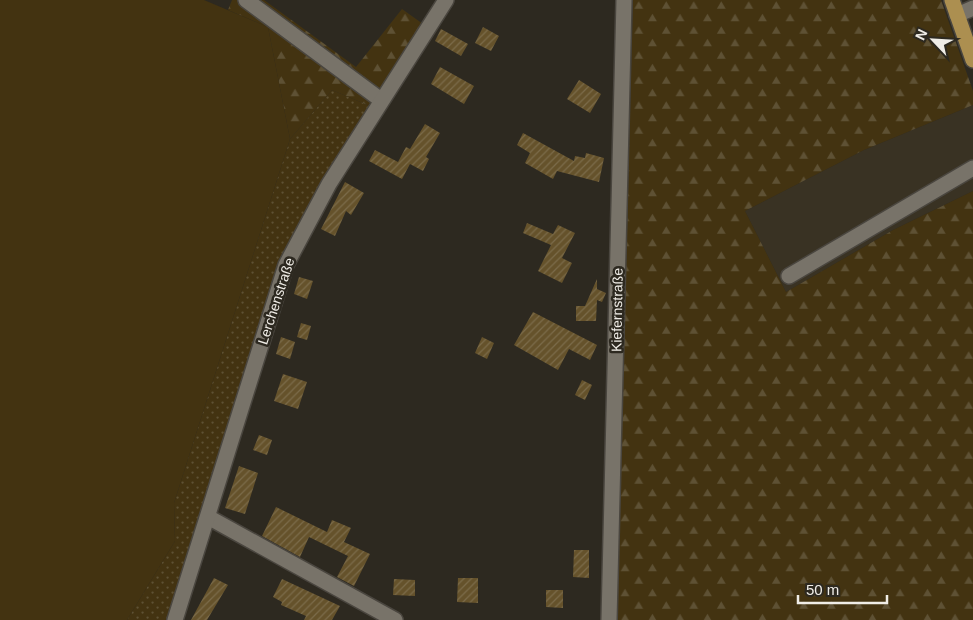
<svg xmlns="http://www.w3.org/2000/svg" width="973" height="620" font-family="Helvetica,sans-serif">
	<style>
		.built { fill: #393223 }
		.grass { fill: url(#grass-dots) }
		.forest { fill: url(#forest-firs) }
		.garden { fill: #433311 }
		.building { fill: url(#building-hatch) }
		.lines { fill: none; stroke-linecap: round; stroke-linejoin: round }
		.minor-casing { stroke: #4a463f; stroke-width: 18 }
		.major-casing { stroke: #4a463f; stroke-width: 18 }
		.minor { stroke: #787369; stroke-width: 15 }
		.major { stroke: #ac8f50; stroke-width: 15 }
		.labels { text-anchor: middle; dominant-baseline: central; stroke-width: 5; stroke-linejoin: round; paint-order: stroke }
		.street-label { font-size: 14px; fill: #f0ede7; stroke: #2d2920 }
	</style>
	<defs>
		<pattern id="grass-dots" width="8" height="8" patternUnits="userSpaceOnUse" patternTransform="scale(1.25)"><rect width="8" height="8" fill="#433311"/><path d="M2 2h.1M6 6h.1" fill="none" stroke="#5e5134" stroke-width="1.8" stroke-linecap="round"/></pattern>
		<pattern id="forest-firs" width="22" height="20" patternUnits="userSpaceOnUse" patternTransform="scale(1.25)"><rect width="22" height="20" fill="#433311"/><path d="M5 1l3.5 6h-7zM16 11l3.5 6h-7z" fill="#5e5134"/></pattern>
		<pattern id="building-hatch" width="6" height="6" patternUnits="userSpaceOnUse" patternTransform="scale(1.25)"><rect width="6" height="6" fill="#65522b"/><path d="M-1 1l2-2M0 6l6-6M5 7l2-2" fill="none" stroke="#7b6b4a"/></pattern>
	</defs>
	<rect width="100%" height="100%" fill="#2d2920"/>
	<!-- built -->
	<path class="built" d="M973 105V191L893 230 786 292 745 211 864 150Z"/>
	<!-- grass -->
	<path class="grass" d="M332 90 370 106 308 208 170 620H127L175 541 174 503 290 139Z"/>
	<!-- forest -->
	<g class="forest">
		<path d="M232 0H264L356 67 402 9 423 24 370 106 332 90 290 139 268 27 228 10Z"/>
		<path d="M633 0H941L973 91V105L864 150 745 211 786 292 893 230 973 191V620H617Z"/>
	</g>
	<!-- garden -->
	<path class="garden" d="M0 0H204L268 27 290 139 174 503 175 541 127 620H0Z"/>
	<!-- building -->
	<g class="building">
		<path d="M483 27 499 36 491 51 475 43Z"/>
		<path d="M441 29 468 44 461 56 435 41Z"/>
		<path d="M440 67 474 86 464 104 431 84Z"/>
		<path d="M579 80 601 94 590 113 567 99Z"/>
		<path d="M425 124 440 133 426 157 429 159 423 171 410 164 402 179 369 161 375 150 398 162 406 147 410 149Z"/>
		<path d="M523 133 574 161 575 156 585 158 586 153 604 158 599 182 557 171 553 179 525 163 530 153 517 145Z"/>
		<path d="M345 182 364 193 351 215 346 211 335 236 321 229Z"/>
		<path d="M527 223 553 234 558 225 575 233 562 258 572 263 562 283 538 271 551 245 523 233Z"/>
		<path d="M299 277 313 281 307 299 294 294Z"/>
		<path d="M597 279V289L606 293 602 302 597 300 596 321H576V306H585Z"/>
		<path d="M533 312 597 345 590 360 569 349 558 370 514 345Z"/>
		<path d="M301 323 311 326 307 340 297 337Z"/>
		<path d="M281 337 295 342 290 359 276 354Z"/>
		<path d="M482 337 494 343 487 359 475 353Z"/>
		<path d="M283 374 307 382 298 409 274 401Z"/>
		<path d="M582 380 592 385 585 400 575 395Z"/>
		<path d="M259 435 272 440 267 455 253 450Z"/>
		<path d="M239 466 258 473 245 514 225 508Z"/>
		<path d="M276 507 327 532 332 520 351 528 344 542 370 554 354 586 337 577 348 556 309 537 300 557 262 536Z"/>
		<path d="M574 550H589V578L573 577Z"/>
		<path d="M214 578 228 585 207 620H191Z"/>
		<path d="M458 578H478V603L457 602Z"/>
		<path d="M282 579 340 606 332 620H304L306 616 281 605 282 602 273 597Z"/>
		<path d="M394 579 415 580V596L393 595Z"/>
		<path d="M546 590H563V608L546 607Z"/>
	</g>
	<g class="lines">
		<defs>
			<g id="minor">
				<path d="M246 0 381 100"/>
				<path d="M957 15 973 8"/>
				<path d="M789 276 973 168"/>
				<path d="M208 517 395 620"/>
				<path d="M175 620 286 265 329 184 446 0"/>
				<path d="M609 620 624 0"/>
			</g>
			<path id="major" d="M952 0 973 60"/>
		</defs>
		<!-- minor casing -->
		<use href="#minor" class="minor-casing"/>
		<!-- major casing -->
		<use href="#major" class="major-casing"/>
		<!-- minor -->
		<use href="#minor" class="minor"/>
		<!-- major -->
		<use href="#major" class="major"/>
	</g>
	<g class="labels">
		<!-- street labels -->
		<g class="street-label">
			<text transform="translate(276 301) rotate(-72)">Lerchenstraße</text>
			<text transform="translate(617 310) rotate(-89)">Kiefernstraße</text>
		</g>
	</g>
	<!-- north arrow -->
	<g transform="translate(933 40) rotate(295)" stroke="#2d2920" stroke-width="4" paint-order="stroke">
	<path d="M0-4L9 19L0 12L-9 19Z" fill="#f0ede7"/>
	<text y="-8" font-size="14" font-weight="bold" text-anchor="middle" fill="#f0ede7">N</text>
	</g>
	<!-- scale -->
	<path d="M798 595v8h89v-8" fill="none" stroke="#f0ede7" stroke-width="2.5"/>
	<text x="806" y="595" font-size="15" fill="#f0ede7" stroke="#2d2920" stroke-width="4" paint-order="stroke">50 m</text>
</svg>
